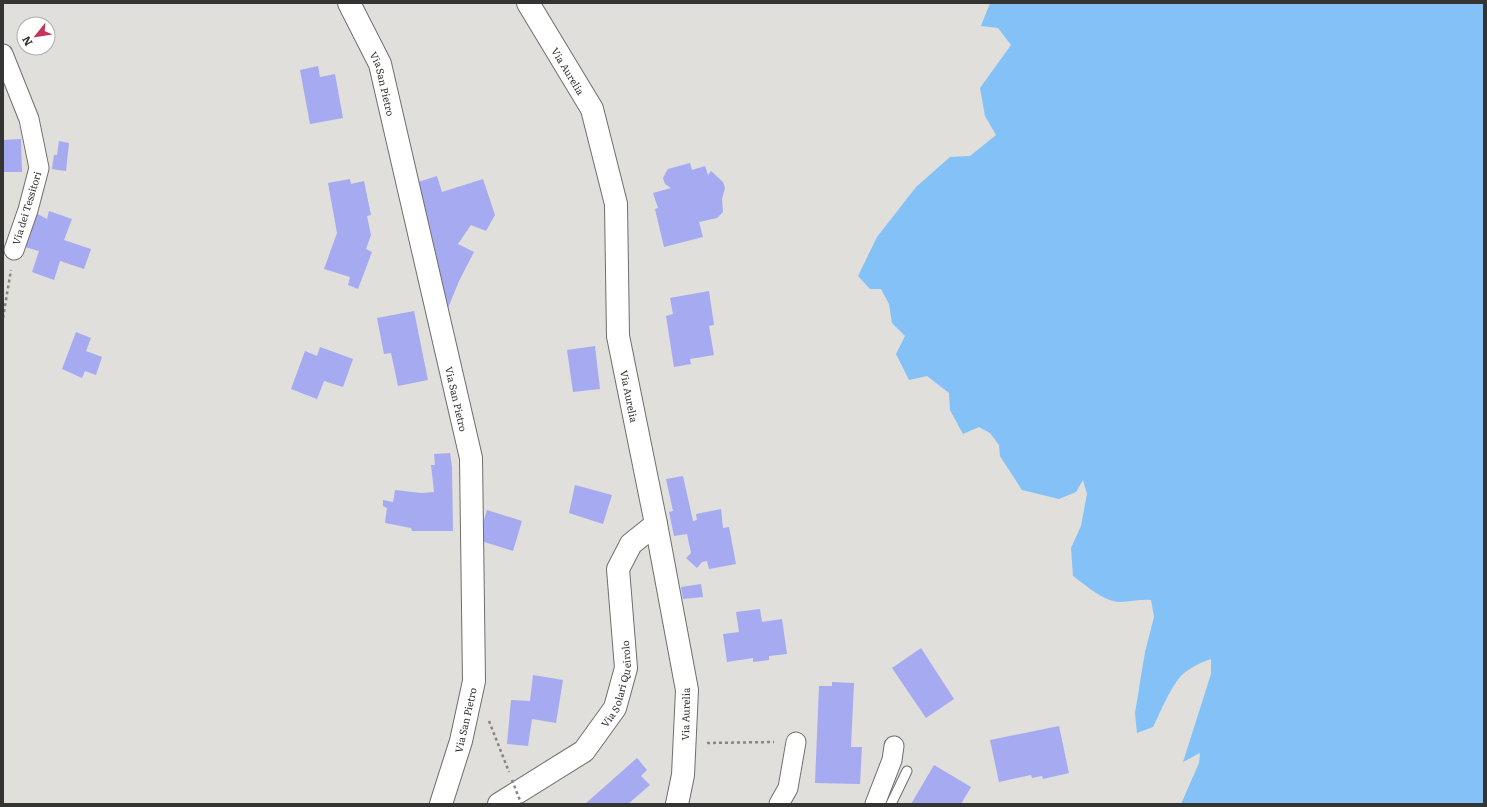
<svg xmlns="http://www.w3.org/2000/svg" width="1487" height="807" font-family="Literata,serif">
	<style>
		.water { fill: #83c1f7 }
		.building { fill: #a5aaf1 }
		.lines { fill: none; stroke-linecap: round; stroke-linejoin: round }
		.service-casing { stroke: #6f6e6a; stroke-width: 11 }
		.minor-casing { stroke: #6f6e6a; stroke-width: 21 }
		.tertiary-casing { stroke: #6f6e6a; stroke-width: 24 }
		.primary-casing { stroke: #6f6e6a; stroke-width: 24 }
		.path { stroke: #868683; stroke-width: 2.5; stroke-dasharray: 3 3; stroke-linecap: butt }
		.service { stroke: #fff; stroke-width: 9 }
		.minor { stroke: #fff; stroke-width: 19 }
		.tertiary { stroke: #fff; stroke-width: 22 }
		.primary { stroke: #fff; stroke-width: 22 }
		.path-bridge { stroke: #868683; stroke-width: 2.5; stroke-dasharray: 3 3; stroke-linecap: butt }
		.labels { text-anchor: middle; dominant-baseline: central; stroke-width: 3; stroke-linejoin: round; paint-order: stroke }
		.street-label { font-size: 10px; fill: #343432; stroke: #fff }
	</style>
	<rect width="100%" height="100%" fill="#e0dfdb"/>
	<!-- water -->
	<path class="water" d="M990 3H1484V804H1181L1199 763 1200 753 1183 762 1211 674V659C1202 662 1189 668 1182 675 1171 686 1160 713 1153 727L1137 733 1135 713 1145 652 1154 617 1151 600C1141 599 1130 602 1120 602 1102 601 1086 585 1073 576L1071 548 1081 526 1087 494 1083 480 1076 492 1059 499 1022 490 1000 456 999 445 990 433 979 427 963 434 950 410 949 393 927 376 909 380 896 354 905 336 892 323 889 304 881 289H870L858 276 877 237 916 187 950 157 970 156 996 135 985 116 980 88 1011 45 998 28 981 26Z"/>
	<!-- building -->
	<g class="building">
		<path d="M318 66 320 77 335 74 343 118 310 124 300 70Z"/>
		<path d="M21 139 22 172H3V140Z"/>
		<path d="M59 141 69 143 66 171 52 169 54 155H57Z"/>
		<path d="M690 163 692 170 705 166 708 175 711 171 723 182 725 188 722 199 723 212 717 218 699 222 703 237 664 247 655 209 658 208 653 193 671 188 665 184 663 178 666 172 668 169Z"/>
		<path d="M437 176 442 192 483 179 495 215 486 231 471 225 458 244 474 252 459 281 448 308 430 228 415 183Z"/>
		<path d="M350 179 351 184 364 181 371 215 367 216 371 235 366 249 372 252 358 289 348 285 350 277 324 269 337 233 328 183Z"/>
		<path d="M49 211 72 219 64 240 91 249 84 269 60 261 54 280 32 272 39 251 25 247 34 212 47 219Z"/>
		<path d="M709 291 714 325 709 326 714 355 690 359 691 364 674 367 666 316 673 314 670 298Z"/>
		<path d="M414 311 428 380 398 386 391 353 384 354 377 318Z"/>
		<path d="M76 332 91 338 86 351 102 357 96 375 85 371 82 378 62 369Z"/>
		<path d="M595 346 600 389 573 392 567 350Z"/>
		<path d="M320 347 353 359 343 387 324 381 317 399 291 389 305 351 317 356Z"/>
		<path d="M450 453 452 467 453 531H412L411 528 385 523 387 508 383 506V500L393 502 395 490 421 493 434 492 431 465H435L434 454Z"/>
		<path d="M683 476 693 521 697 520 696 514 721 509 723 528 729 527 736 564 709 569 707 561 702 562 697 568 686 558 691 553 687 534 674 536 669 512 673 511 666 479Z"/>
		<path d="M575 485 612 495 603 524 569 513Z"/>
		<path d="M487 510 522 521 513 551 478 540Z"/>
		<path d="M701 584 703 597 683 599 681 587Z"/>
		<path d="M760 609 762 622 782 619 787 654 769 656V660L753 662V658L727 662 723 634 739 632 736 612Z"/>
		<path d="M921 648 954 699 926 718 892 668Z"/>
		<path d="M533 675 563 680 556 723 532 719 528 746 507 744 511 700 530 701Z"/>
		<path d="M832 682 854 683 851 747H862L860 784 815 783 819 686H832Z"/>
		<path d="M1059 726 1069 773 1043 779 1042 776 1032 778 1031 775 999 782 990 740Z"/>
		<path d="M637 758 647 770 641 776 650 785 628 804H585Z"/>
		<path d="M934 765 971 787 961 804H911Z"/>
	</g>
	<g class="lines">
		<defs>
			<path id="service" d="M891 804 907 771"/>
			<g id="minor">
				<path d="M3 54 29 119 39 168 28 210 14 250"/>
				<path d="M779 804 788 788 796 742"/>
				<path d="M875 804 892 760 894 746"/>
			</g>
			<g id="tertiary">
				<path id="s1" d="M349 3 380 64 471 458 474 681 461 741 441 804"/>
				<path id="s2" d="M499 804 584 751 615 708 626 668 618 569 631 544 656 524"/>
			</g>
			<g id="primary">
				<path id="s3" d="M528 3 592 109 616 204 618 336 656 524 687 690 683 775 677 804"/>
			</g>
		</defs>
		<!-- service casing -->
		<use href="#service" class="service-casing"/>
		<!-- minor casing -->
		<use href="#minor" class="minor-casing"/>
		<!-- tertiary casing -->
		<use href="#tertiary" class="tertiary-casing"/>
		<!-- primary casing -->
		<use href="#primary" class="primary-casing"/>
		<!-- path -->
		<g class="path">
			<path d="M3 318 11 270"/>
			<path d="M489 721 509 772"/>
			<path d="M707 743 774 742"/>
		</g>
		<!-- service -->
		<use href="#service" class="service"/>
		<!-- minor -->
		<use href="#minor" class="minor"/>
		<!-- tertiary -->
		<use href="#tertiary" class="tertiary"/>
		<!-- primary -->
		<use href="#primary" class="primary"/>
		<!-- path-bridge -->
		<path class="path-bridge" d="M512 780 521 803"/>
	</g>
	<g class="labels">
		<!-- street labels -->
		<g class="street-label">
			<text stroke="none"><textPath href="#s3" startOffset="79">Via Aurelia</textPath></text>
			<text stroke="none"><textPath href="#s1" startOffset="88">Via San Pietro</textPath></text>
			<text transform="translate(26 208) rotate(-73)">Via dei Tessitori</text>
			<text stroke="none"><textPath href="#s3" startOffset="415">Via Aurelia</textPath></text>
			<text stroke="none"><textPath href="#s1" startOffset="412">Via San Pietro</textPath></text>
			<text stroke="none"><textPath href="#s2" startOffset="177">Via Solari Queirolo</textPath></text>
			<text transform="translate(685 714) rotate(-89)">Via Aurelia</text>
			<text transform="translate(465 720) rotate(-77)">Via San Pietro</text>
		</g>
	</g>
	<!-- border -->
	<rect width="1487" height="807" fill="none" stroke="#343432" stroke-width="8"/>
	<!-- north arrow -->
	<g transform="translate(36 36) rotate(240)"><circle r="19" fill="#ffffff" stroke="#aeaead"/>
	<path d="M0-3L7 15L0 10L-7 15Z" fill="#c33457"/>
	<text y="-6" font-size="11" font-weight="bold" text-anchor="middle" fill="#343432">N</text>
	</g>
</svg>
